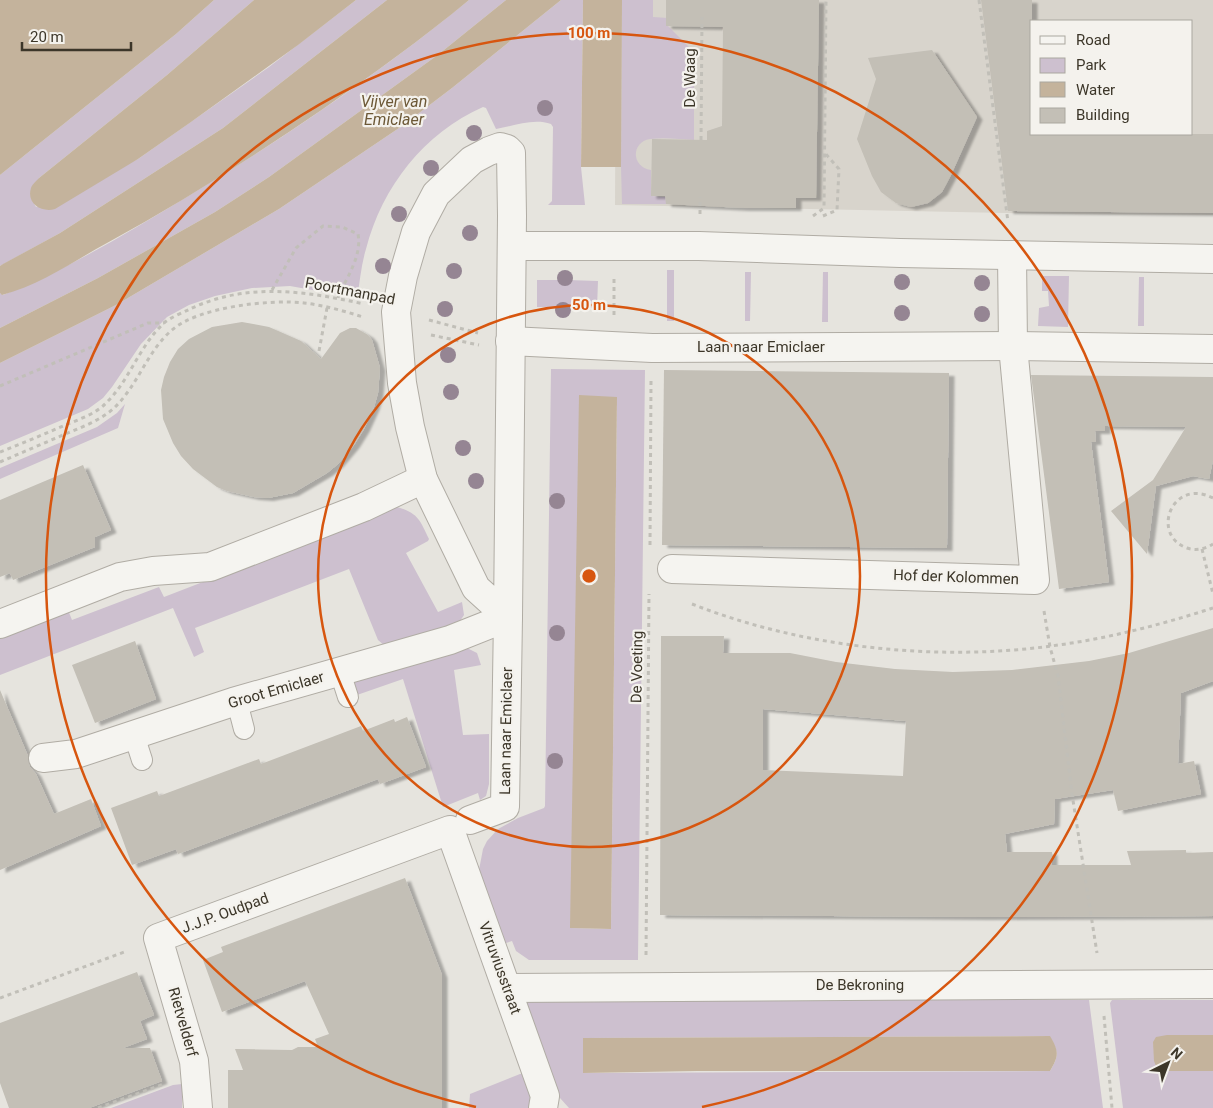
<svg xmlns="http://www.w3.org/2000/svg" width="1213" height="1108" font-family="Roboto,sans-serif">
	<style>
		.built { fill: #d8d4cc; fill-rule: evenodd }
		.green { fill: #cdc0cf; fill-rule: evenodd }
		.water { fill: #c4b39c }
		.building { fill: #c3bfb6; fill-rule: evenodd; filter: url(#shadow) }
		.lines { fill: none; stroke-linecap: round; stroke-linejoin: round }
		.service-casing { stroke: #b0aca4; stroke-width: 22 }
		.minor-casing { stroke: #b0aca4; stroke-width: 30 }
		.path { stroke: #c1bfb8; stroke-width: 3; stroke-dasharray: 4 4; stroke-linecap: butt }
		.service { stroke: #f5f4f0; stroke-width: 20 }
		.minor { stroke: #f5f4f0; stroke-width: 28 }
		.tree { fill: #958593 }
		.ring { fill: none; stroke: #d7560f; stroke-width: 2.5 }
		.labels { text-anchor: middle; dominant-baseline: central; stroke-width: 4.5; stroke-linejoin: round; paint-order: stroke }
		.street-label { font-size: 15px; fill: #3c3629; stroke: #f4f2ed }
		.water-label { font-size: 16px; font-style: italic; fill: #6c5836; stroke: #f4f2ed }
		.centre { fill: #d7560f; stroke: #f4f2ed; stroke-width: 2.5 }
		.ring-label { font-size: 15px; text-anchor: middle; font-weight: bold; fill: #d7560f; stroke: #f4f2ed; stroke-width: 4.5; stroke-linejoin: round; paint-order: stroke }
	</style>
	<defs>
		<filter id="shadow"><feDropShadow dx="5.5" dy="3" stdDeviation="1" flood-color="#0004"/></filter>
	</defs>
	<rect width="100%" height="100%" fill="#e6e4de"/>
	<!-- built -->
	<path class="built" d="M616 0H1213V215L1054 214 615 205ZM1032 21H1192V134H1032Z"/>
	<!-- green -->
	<g class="green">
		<path d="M214 0H254L167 75 39 178 31 197 36 207 138 159 269 67 356 0H387L223 128 60 233 0 266V175L176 34Z"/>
		<path d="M469 0H506L439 54 269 177 215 212 98 278 0 328V293L3 295C68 269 129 232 190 195 287 136 381 72 469 0Z"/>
		<path d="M561 0H583L581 167 585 205H548L552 201 553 127 551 124C533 118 514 126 496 129L486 108 483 107C424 133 382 187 366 249 361 265 360 282 357 298L290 286 252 288 215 296 189 305 167 317 141 344 112 387 103 398 88 409 0 446V363L116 305 279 209 402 126 452 88Z"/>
		<path d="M622 0H653V17L668 18V26L694 52V140C680 139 664 137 650 139 631 142 631 167 651 170V196L666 197V204H622L621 167Z"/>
		<rect x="667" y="270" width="7" height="51"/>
		<path d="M745 272H751L750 321H745Z"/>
		<path d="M823 272H828V322H822Z"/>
		<path d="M562 275H568V280L598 281 597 308 567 307V313L561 312 560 307H537V280H561Z"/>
		<path d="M1042 276H1069L1068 327 1038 326 1039 308 1049 306 1048 291H1042Z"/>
		<path d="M1139 277H1144V326H1138Z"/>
		<path d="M551 369 645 370 638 960H529L516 951 512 941 503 944 479 870 483 849 487 841 498 829 518 818 544 808 545 806ZM617 397 611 929 571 928Z"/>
		<path d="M125 404 118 428 0 479V468L97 427 117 413Z"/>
		<path d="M397 507C418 513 420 520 429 539L428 541 406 553 438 612 462 602 464 615 456 627 385 646 378 640 349 569 195 628 204 652 194 657 173 608 0 675V637L68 610 72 620 159 587 164 597Z"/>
		<path d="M465 647 477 653 481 665 454 670 463 735 489 734V784L486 796 480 800 478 793 443 807 403 679 357 695 348 681Z"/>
		<path d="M592 1000H1089L1103 1108H569L560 1098 523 1001ZM1049 1036C1059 1051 1059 1056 1050 1071L583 1073V1038Z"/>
		<path d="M1112 1000H1213V1035H1167L1163 1071H1213V1108H1123L1110 1003Z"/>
		<path d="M520 1074H523L531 1095 530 1108H469L470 1094Z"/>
		<path d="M182 1084V1108H111L173 1085Z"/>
	</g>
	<!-- water -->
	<g class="water">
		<path d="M0 0H214L176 34 0 175Z"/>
		<path d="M254 0H356L298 45 191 122 138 159 55 209C42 213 26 204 31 188 32 185 36 181 39 178L167 75Z"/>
		<path d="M387 0H469C422 39 373 74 323 109 253 157 182 202 107 243 74 261 40 285 2 295L0 293V266L3 264 60 233 223 128Z"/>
		<path d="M506 0H561L452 88 402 126 279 209 116 305 0 363V328L98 278 215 212 269 177 439 54Z"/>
		<path d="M583 0H622L621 167H581Z"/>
		<path d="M579 395 617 397 611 929 570 928Z"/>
		<path d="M1167 1035H1213V1071H1163L1156 1066 1154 1061 1153 1042 1156 1037Z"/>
		<path d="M1050 1036C1059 1051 1059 1056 1050 1071H697L583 1073V1038Z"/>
	</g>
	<!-- building -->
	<g class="building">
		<path d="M666 0H819L816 198H796V208H744L666 204 665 196H651L652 139 707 140V131L722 126 723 27 666 26Z"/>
		<path d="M981 0H1032V134H1213V213L1008 211Z"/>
		<path d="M932 50 977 117 951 175 942 192 928 203 911 207 896 203 881 192 872 176 857 139 876 79 868 58Z"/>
		<path d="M242 322 269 327 301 341 321 359 340 333 350 328H356L368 335 372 340 380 368 378 393 374 407 364 429 354 445 338 464 327 473 293 493 268 498 254 497 227 491 217 487 193 469 181 456 173 443 163 419 161 390 164 377 170 362 178 349 189 339 212 327Z"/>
		<path d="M664 370 949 373 947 548 662 545Z"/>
		<path d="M1031 375 1213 377V460L1209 479 1193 476 1156 486 1147 554 1111 511 1153 480 1186 427 1105 426V431H1095L1096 442H1091L1109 582 1059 589Z"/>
		<path d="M83 465 111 530 95 537V547L13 580 10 573 0 577V500Z"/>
		<path d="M1213 628V681L1181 693 1178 764 1194 761 1201 794 1118 811 1113 790 1055 799 1054 824 1005 834 1007 852H1052V865H1131L1127 851 1186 850V853L1213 852V916L984 917 660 915 661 636H724L723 653H790L836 662 895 669 953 672 1012 670 1089 661 1129 653ZM763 709 906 721 903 776 763 770Z"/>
		<path d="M135 641 156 699 95 723 72 665Z"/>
		<path d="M0 690 28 756V760L30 767 36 774 54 814 91 799 101 826 0 870Z"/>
		<path d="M407 717 426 767 380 784 378 779 178 854 176 849 132 865 111 808 157 791 159 796 259 759 261 764 361 726 363 731 394 719 395 722Z"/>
		<path d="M405 878 442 975V1108H228V1070H243L235 1049 292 1050 298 1047H318L315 1039 329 1034 305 981 222 1012 203 960 223 952 221 947Z"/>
		<path d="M137 972 154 1015 140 1021 147 1039 123 1048H150L162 1081 89 1108H9L0 1083V1023Z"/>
	</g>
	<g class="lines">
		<defs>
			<g id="service">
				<path d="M340 672 348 697"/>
				<path d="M237 702 244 729"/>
				<path d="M134 735 142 760"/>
			</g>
			<g id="minor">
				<path d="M500 147 507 149 511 153 512 216 508 617 476 588 423 479 410 427 402 383 396 312 403 276 416 232 436 194 472 160 489 151Z"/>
				<path d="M512 246H699L900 253 1213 259"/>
				<path d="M510 341 652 348 1013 346 1213 349"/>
				<path d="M672 569 1035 580 1013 346 1012 255"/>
				<path d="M0 624 120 577 153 571 210 567 364 507 423 479"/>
				<path d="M43 758 76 754 233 702 450 640 508 617 505 807 470 820"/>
				<path d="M507 988 1213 984"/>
				<path d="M198 1108 194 1061 158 938 450 830 545 1096 543 1108"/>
			</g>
		</defs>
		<!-- service casing -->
		<use href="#service" class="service-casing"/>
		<!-- minor casing -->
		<use href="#minor" class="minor-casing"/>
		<!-- path -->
		<g class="path">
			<path d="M979 0 1008 222"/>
			<path d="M701 140 702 17"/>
			<path d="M700 214V197"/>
			<path d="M813 216 824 208 826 0"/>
			<path d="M823 216 837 210 839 169 825 153"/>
			<path d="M614 279V315"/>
			<path d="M272 290 296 248 323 226 342 227 358 234C362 255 348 276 339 294L338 298"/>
			<path d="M429 320 478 333"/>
			<path d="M431 335 479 345"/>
			<path d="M319 351 327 308"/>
			<path d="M0 386 148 323H164"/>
			<path d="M0 452C21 444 42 435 63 426 77 420 96 414 106 403 130 380 139 346 164 323 171 317 182 313 190 309 247 282 305 291 364 304"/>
			<path d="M0 462C21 453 42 444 63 435 80 428 99 421 113 409 138 386 147 351 172 330 198 307 270 299 304 303 323 305 344 311 363 317"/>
			<path d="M1213 498C1172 477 1150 535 1187 548 1196 551 1205 549 1213 544"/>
			<path d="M650 545 651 381"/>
			<path d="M1202 549 1213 594"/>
			<path d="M692 604C801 647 934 662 1051 646 1106 639 1160 625 1213 608"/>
			<path d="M1044 611 1050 647 1058 676 1072 794 1097 953"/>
			<path d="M646 955 649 594"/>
			<path d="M0 998 127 951"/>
			<path d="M1104 1016 1112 1108"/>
			<path d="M98 1108 164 1084"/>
		</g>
		<!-- service -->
		<use href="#service" class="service"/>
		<!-- minor -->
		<use href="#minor" class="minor"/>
	</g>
	<!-- trees -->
	<g class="tree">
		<circle cx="545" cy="108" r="8"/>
		<circle cx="474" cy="133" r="8"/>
		<circle cx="431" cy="168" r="8"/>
		<circle cx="399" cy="214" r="8"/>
		<circle cx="470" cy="233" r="8"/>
		<circle cx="383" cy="266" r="8"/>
		<circle cx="454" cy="271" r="8"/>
		<circle cx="565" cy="278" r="8"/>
		<circle cx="902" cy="282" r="8"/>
		<circle cx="982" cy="283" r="8"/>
		<circle cx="445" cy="309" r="8"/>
		<circle cx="563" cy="310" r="8"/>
		<circle cx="902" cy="313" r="8"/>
		<circle cx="982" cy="314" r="8"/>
		<circle cx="448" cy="355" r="8"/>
		<circle cx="451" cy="392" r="8"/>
		<circle cx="463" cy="448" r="8"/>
		<circle cx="476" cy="481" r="8"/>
		<circle cx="557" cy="501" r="8"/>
		<circle cx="557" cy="633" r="8"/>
		<circle cx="555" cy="761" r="8"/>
	</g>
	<!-- distance rings -->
	<g class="ring">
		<circle cx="589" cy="576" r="271"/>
		<path d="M476 1107A543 543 0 1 1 702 1107"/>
	</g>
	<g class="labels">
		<!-- street labels -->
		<g class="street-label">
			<text transform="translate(690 78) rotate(-90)">De Waag</text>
			<text transform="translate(350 291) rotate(11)">Poortmanpad</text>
			<text x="761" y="347">Laan naar Emiclaer</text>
			<text transform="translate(956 577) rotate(2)">Hof der Kolommen</text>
			<text transform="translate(637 667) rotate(-89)">De Voeting</text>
			<text transform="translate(276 690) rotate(-16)">Groot Emiclaer</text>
			<text transform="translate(506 731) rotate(-89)">Laan naar Emiclaer</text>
			<text transform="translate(225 913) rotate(-20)">J.J.P. Oudpad</text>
			<text transform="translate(500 968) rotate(70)">Vitruviusstraat</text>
			<text x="860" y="985">De Bekroning</text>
			<text transform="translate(183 1022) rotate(74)">Rietvelderf</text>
		</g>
		<!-- water labels -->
		<g class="water-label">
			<text x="394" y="101">Vijver van<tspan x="394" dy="18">Emiclaer</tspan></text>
		</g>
	</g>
	<circle cx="589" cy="576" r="8" class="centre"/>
	<g class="ring-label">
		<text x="589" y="38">100 m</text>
		<text x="589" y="310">50 m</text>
	</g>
	<!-- legend -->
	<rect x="1030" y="20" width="162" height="115" fill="#f4f2ed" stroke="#aaa79f"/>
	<rect x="1040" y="36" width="25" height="8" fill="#f5f4f0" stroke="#aaa79f"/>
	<text x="1076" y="45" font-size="15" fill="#3c3629">Road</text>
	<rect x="1040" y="58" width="25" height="15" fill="#cdc0cf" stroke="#aaa79f"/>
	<text x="1076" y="70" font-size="15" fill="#3c3629">Park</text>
	<rect x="1040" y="82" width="25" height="15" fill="#c4b39c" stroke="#aaa79f"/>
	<text x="1076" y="95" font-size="15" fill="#3c3629">Water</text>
	<rect x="1040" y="108" width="25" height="15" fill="#c3bfb6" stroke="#aaa79f"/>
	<text x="1076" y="120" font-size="15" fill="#3c3629">Building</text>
	<!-- north arrow -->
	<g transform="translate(1168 1063) rotate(42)" stroke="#f4f2ed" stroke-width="4" paint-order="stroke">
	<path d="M0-4L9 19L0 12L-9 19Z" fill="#3c3629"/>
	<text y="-8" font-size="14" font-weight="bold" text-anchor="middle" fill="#3c3629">N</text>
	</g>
	<!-- scale -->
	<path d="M22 42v8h109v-8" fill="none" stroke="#3c3629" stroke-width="2.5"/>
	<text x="30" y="42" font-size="15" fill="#3c3629" stroke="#f4f2ed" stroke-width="4" paint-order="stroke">20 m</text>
</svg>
